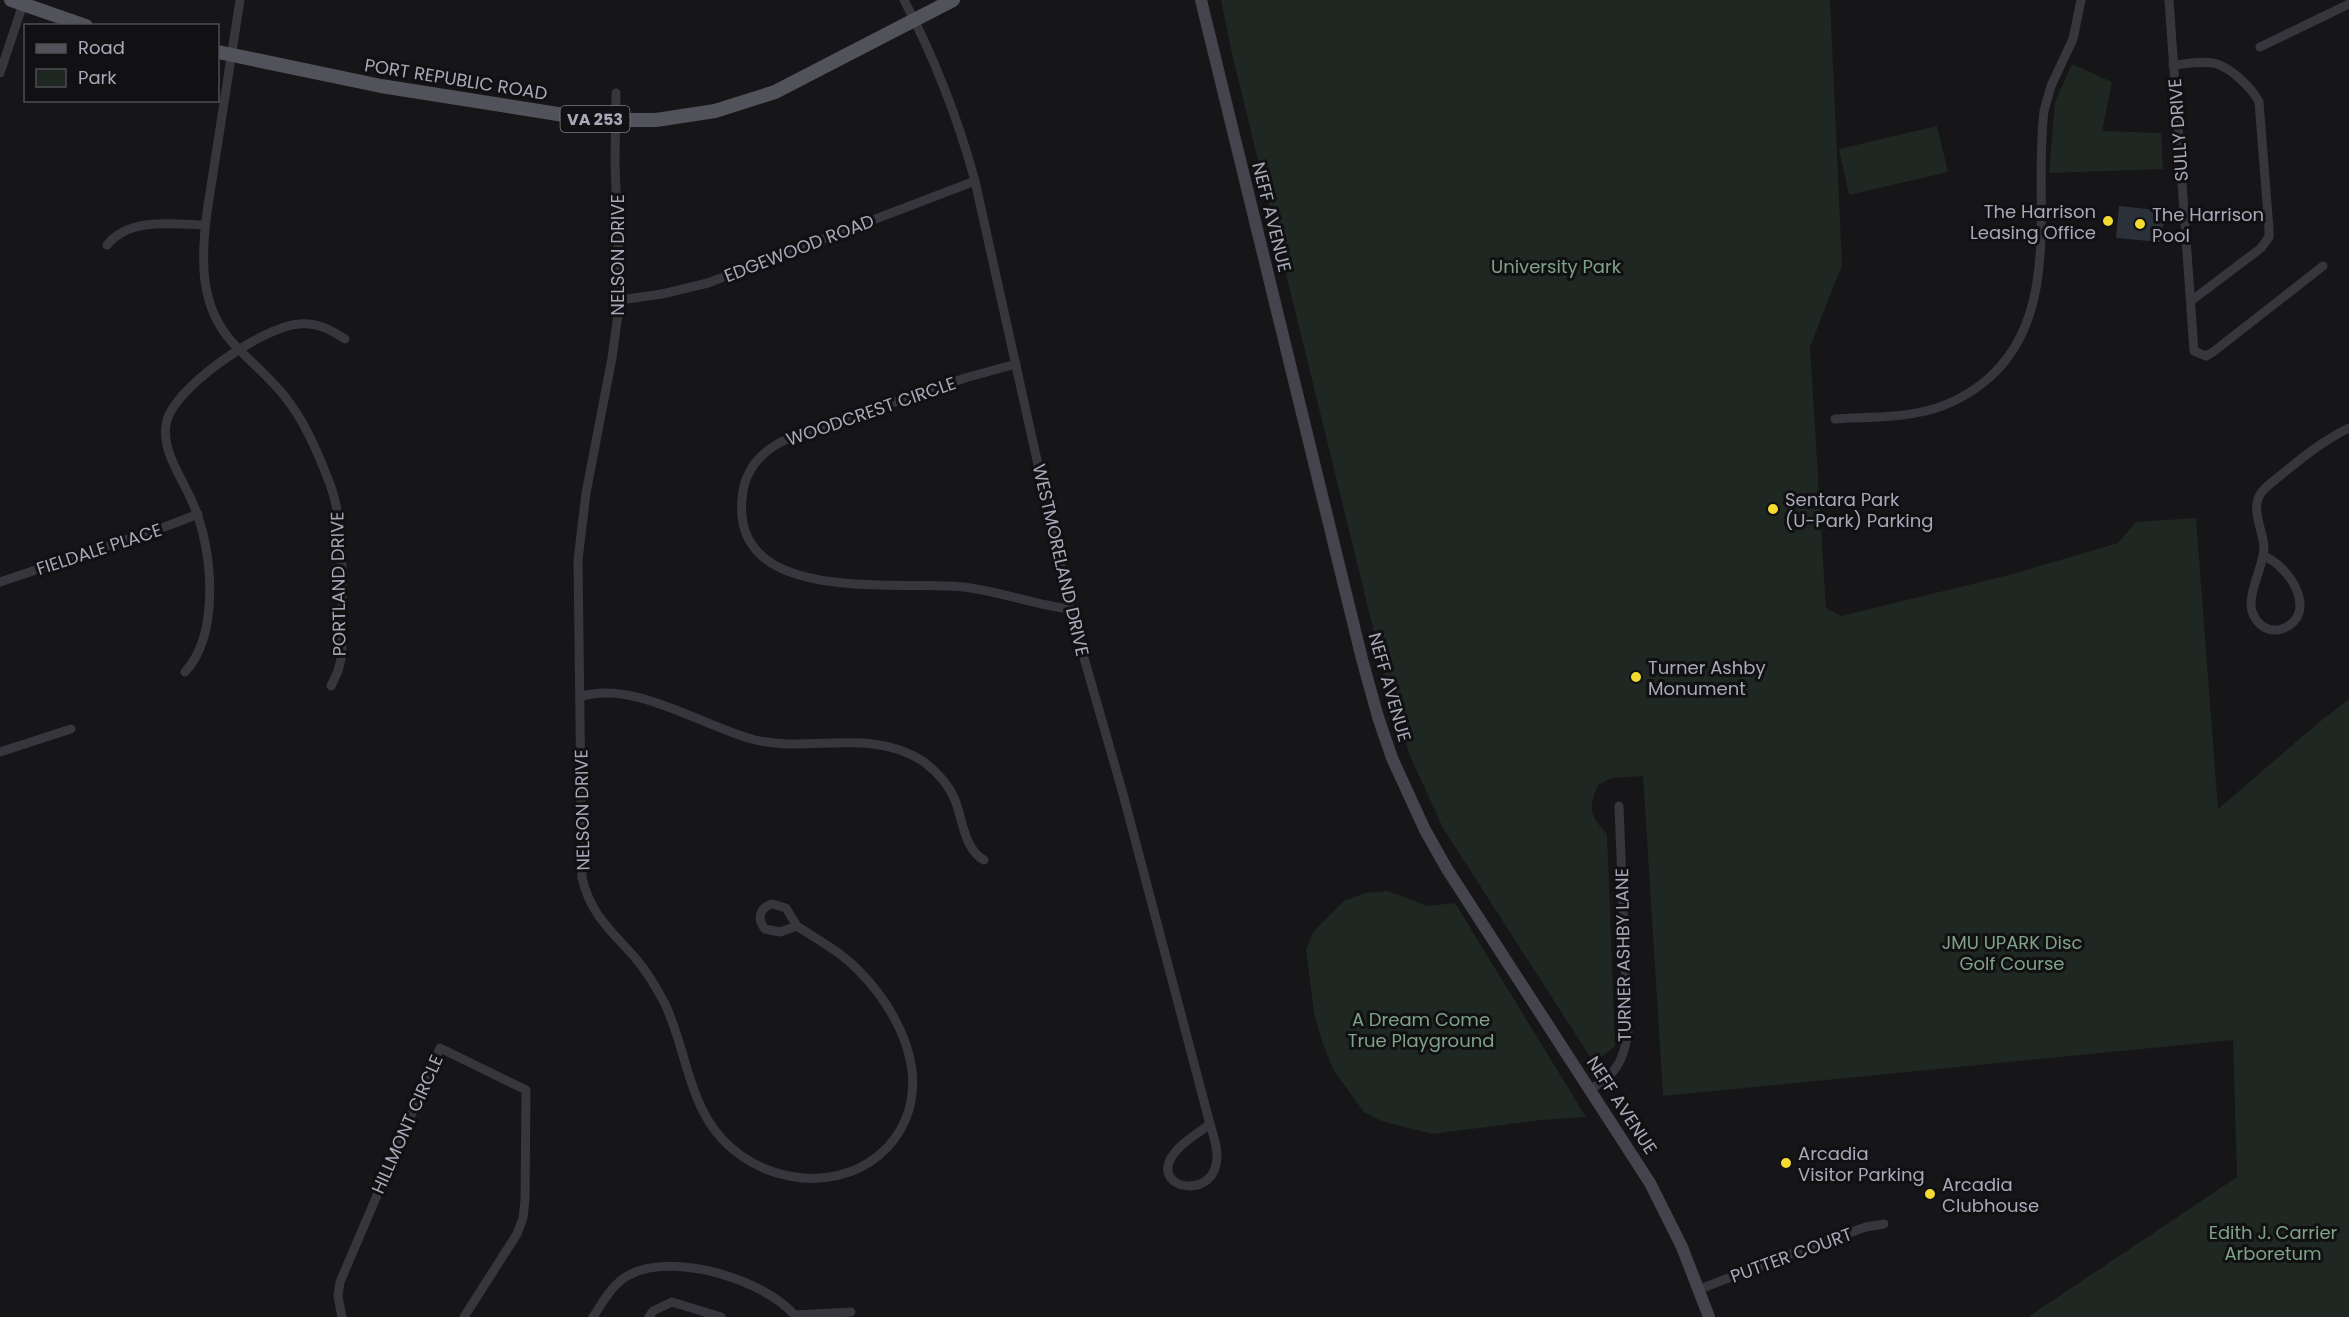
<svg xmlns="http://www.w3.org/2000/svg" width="2349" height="1317" font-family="Poppins,sans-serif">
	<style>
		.green { fill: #1f2722 }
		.water { fill: #2b313b }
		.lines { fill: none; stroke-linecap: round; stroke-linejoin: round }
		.minor { stroke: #37363c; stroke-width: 9 }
		.secondary { stroke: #44454c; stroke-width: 12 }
		.primary { stroke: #52525b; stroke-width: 14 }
		.poi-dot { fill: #f3db32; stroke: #111012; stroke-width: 2 }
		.labels { text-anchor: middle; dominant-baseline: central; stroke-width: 6; stroke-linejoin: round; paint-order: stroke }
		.shield { fill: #111012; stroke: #7a7b86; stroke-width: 1.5 }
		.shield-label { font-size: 16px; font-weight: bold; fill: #a7a9b8 }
		.street-label { font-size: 18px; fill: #a7a9b8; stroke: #111012 }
		.poi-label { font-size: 18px; fill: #a7a9b8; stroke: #111012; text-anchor: start }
		.park-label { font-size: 18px; fill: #7ea388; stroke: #111012 }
	</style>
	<rect width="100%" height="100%" fill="#161517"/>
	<!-- green -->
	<g class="green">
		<path d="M1221 0H1830L1842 265 1810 347 1826 608 1841 616 2009 575 2118 543 2136 522 2196 518 2218 809 2318 723 2349 699V1317H2028L2237 1177 2233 1040 1663 1096 1643 776 1612 778 1598 785C1588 809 1589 815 1607 834L1615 1046 1594 1063 1443 828 1410 756 1388 689 1232 54Z"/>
		<path d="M2072 64 2112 82 2102 131 2161 133 2163 169 2049 173 2055 102Z"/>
		<path d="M1937 126 1948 172 1849 195 1839 149Z"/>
		<path d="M1388 891 1427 906 1455 903 1586 1117 1542 1120 1432 1134 1381 1121 1364 1112 1334 1071 1323 1044 1314 1014 1306 949 1314 931 1344 901 1365 893Z"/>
	</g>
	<!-- water -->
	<path class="water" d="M2119 206 2166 211 2160 242 2116 238Z"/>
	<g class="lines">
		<!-- minor -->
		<g class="minor">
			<path d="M240 0 207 212C201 258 199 305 232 342 249 361 270 377 286 398 306 423 320 457 331 487 347 531 341 607 342 655L338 671 331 686"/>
			<path d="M904 0C934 57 958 119 975 181L1070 609 1123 794 1210 1124"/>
			<path d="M2169 0 2194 351 2206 356 2213 352 2323 266"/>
			<path d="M2260 47 2349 4"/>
			<path d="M2173 65C2186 64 2204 60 2217 64 2232 69 2252 88 2259 102L2269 229V237L2261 248 2191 301"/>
			<path d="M0 73 24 1"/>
			<path d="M616 93 615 163 620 300 612 358 586 493 578 560 582 878C591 916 613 932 637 960 647 972 656 987 664 1002 686 1046 687 1101 722 1139 740 1158 764 1171 789 1176 857 1190 920 1142 912 1070 907 1033 885 997 859 971 841 952 818 940 797 926"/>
			<path d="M107 245C129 217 174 224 205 225"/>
			<path d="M620 300 662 294 708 283 975 181"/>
			<path d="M1016 364 965 378 785 440C760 452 744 471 742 499 732 607 900 580 963 587 1000 591 1034 605 1070 609"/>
			<path d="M1835 419C1865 417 1897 418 1926 411 1950 405 1972 393 1990 377 2063 311 2033 198 2044 111L2051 86 2073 39 2081 0"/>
			<path d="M2263 556C2290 565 2320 615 2282 629 2275 631 2267 630 2261 625 2237 605 2264 572 2264 547 2263 530 2250 509 2261 493 2266 486 2275 480 2281 475 2303 457 2324 440 2349 428"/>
			<path d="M0 582 170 525 198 514"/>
			<path d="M185 672C220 634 213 551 194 506 184 480 162 454 166 425 170 389 264 326 299 324 317 322 331 330 345 339"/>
			<path d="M580 697C634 679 703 727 755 740 811 753 873 727 924 762 937 772 949 785 955 800 963 820 964 849 984 860"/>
			<path d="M0 752 71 729"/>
			<path d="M772 904 786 908 797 926 780 932 765 929C757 919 759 908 772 904Z"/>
			<path d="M1591 1089C1616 1074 1623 1062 1628 1033L1619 806"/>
			<path d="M1210 1124C1213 1134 1217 1145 1217 1156 1217 1201 1153 1190 1171 1158 1179 1144 1197 1134 1210 1124Z"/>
			<path d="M1700 1289 1809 1247 1866 1227 1884 1224"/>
			<path d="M795 1315 851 1312"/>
			<path d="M342 1317 338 1296 340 1282 440 1048 526 1090 525 1200 523 1218 517 1234 464 1317"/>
			<path d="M593 1317C603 1302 613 1283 629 1275 672 1251 767 1280 796 1317"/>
			<path d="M649 1317 653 1311 672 1302 721 1317"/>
		</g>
		<!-- secondary -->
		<path class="secondary" d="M1201 0 1362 659 1378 717 1392 758 1425 830 1447 869 1650 1183 1682 1247 1709 1317"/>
		<!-- primary -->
		<g class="primary">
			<path d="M11 0 86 26"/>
			<path d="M218 52 381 86 564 115 614 120H656L715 111 775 92 953 0"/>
		</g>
	</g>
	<!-- markers -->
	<g class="poi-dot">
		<circle cx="2108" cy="221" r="6"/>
		<circle cx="2140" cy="224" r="6"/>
		<circle cx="1773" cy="509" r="6"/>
		<circle cx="1636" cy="677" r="6"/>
		<circle cx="1786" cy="1163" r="6"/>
		<circle cx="1930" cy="1194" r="6"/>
	</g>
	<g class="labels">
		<!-- shield labels -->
		<rect class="shield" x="560.5" y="106" width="69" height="26" rx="4.5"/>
		<g class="shield-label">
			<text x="595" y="119">VA 253</text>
		</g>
		<!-- street labels -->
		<g class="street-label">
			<text transform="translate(456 79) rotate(9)">PORT REPUBLIC ROAD</text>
			<text transform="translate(2178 130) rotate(-94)">SULLY DRIVE</text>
			<text transform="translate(1272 217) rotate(76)">NEFF AVENUE</text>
			<text transform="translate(799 248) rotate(-21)">EDGEWOOD ROAD</text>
			<text transform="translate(617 255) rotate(-90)">NELSON DRIVE</text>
			<text transform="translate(871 411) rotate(-19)">WOODCREST CIRCLE</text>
			<text transform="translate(99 549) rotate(-18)">FIELDALE PLACE</text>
			<text transform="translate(1061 560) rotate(77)">WESTMORELAND DRIVE</text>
			<text transform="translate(338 584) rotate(-91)">PORTLAND DRIVE</text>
			<text transform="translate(1390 687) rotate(74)">NEFF AVENUE</text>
			<text transform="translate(582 810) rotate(-91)">NELSON DRIVE</text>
			<text transform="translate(1623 955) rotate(-91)">TURNER ASHBY LANE</text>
			<text transform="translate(1622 1105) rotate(57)">NEFF AVENUE</text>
			<text transform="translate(407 1124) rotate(-66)">HILLMONT CIRCLE</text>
			<text transform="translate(1791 1255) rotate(-20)">PUTTER COURT</text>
		</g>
		<!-- poi labels -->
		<g class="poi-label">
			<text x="2096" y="211" text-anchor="end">The Harrison<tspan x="2096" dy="21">Leasing Office</tspan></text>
			<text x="2152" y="214">The Harrison<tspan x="2152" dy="21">Pool</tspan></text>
			<text x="1785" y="499">Sentara Park<tspan x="1785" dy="21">(U-Park) Parking</tspan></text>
			<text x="1648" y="667">Turner Ashby<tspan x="1648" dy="21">Monument</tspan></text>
			<text x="1798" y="1153">Arcadia<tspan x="1798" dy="21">Visitor Parking</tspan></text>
			<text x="1942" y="1184">Arcadia<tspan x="1942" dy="21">Clubhouse</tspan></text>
		</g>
		<!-- park labels -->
		<g class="park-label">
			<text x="1556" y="266">University Park</text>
			<text x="2012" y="942">JMU UPARK Disc<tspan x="2012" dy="21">Golf Course</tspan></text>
			<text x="1421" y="1019">A Dream Come<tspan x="1421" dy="21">True Playground</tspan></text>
			<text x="2273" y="1232">Edith J. Carrier<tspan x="2273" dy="21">Arboretum</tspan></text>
		</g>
	</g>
	<!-- legend -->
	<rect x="24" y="24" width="195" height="78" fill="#111012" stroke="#4d4d54" stroke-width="1.5"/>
	<rect x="36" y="44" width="30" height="9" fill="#52525b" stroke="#4d4d54" stroke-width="1.5"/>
	<text x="78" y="54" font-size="18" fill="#a7a9b8">Road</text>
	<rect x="36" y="69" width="30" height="18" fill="#1f2722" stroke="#4d4d54" stroke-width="1.5"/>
	<text x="78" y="84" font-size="18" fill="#a7a9b8">Park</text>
</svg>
